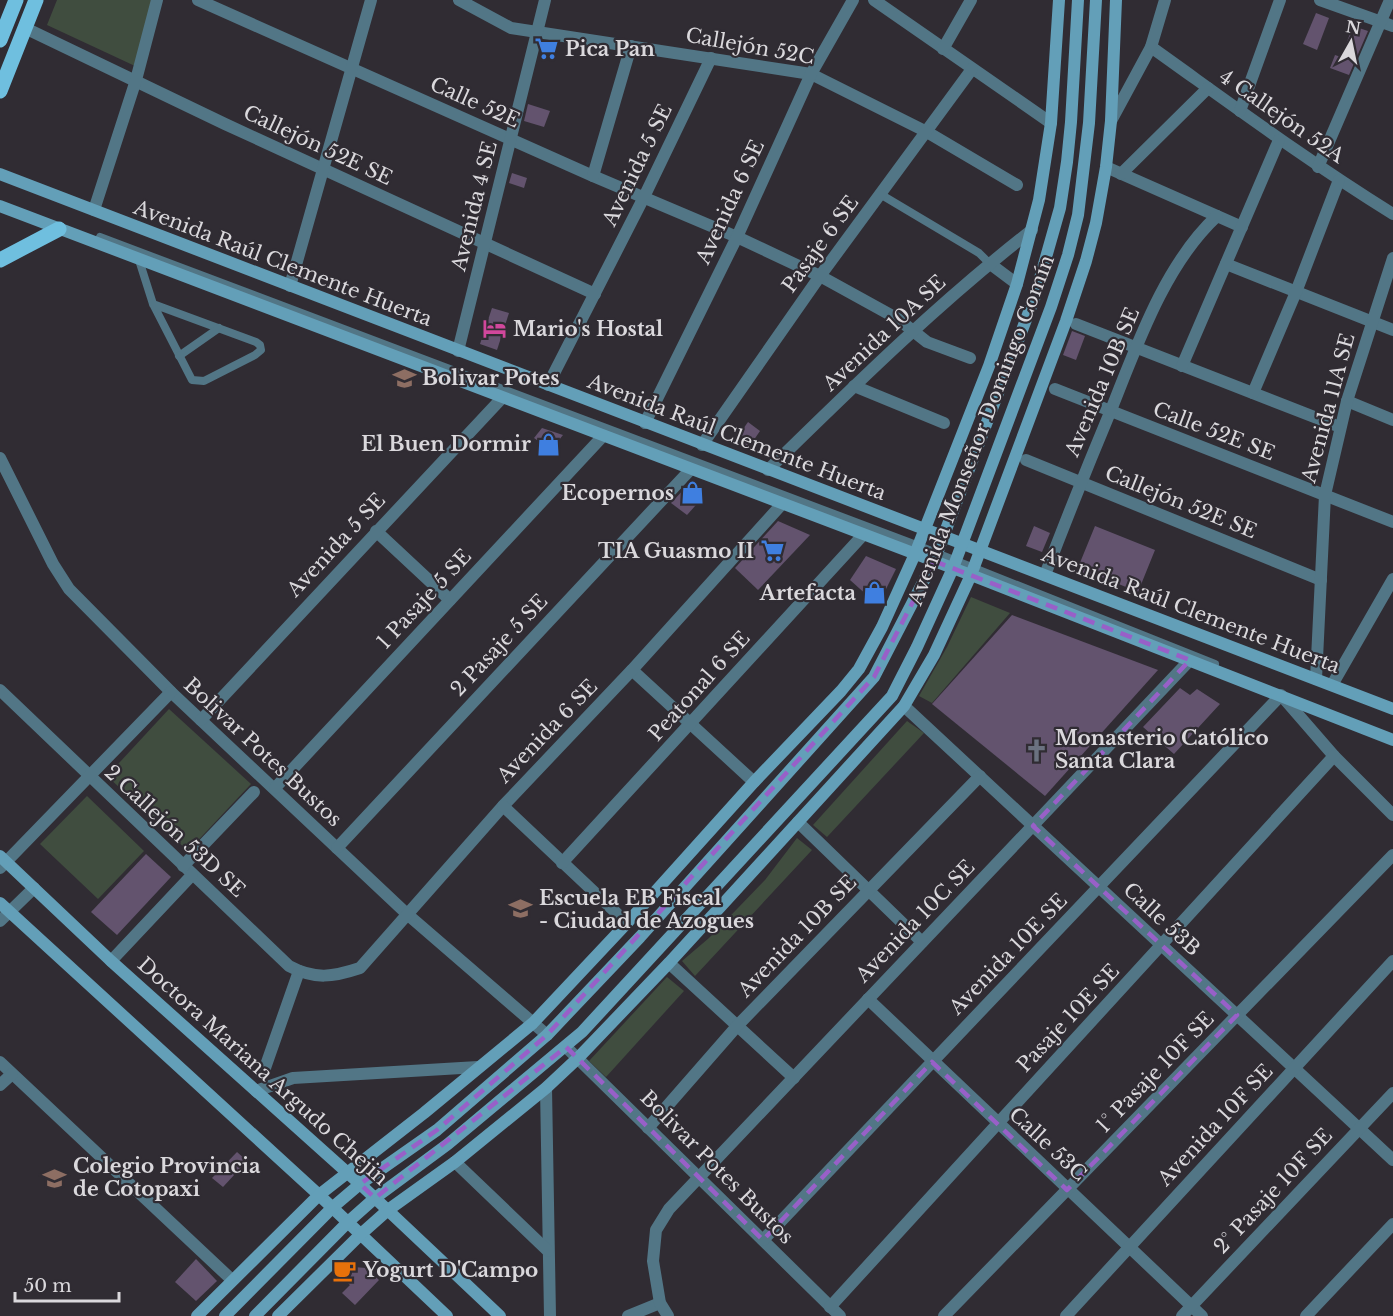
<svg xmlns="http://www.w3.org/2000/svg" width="1393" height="1316" font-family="'Libre Baskerville',serif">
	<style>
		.green { fill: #404d3f }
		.building { fill: #63536e }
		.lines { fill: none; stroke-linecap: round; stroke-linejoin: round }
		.service { stroke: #527686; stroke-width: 8 }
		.minor { stroke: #527686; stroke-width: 12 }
		.secondary { stroke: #639fb8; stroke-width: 12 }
		.primary { stroke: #6fbfdf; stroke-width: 15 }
		.marked { fill: none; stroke: #9860c8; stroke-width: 4.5; stroke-dasharray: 12 8; stroke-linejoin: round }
		.labels { text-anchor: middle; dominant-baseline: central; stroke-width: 4.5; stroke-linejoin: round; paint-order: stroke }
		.street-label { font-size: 20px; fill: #dad8dc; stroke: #302c33 }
		.poi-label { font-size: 20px; font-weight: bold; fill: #dad8dc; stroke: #302c33; text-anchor: start }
	</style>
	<rect width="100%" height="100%" fill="#302c33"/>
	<!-- green -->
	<g class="green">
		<path d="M57 0H153L135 66 47 25Z"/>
		<path d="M971 597 1010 613 932 703 919 696 947 647Z"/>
		<path d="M169 709 251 784 188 851 107 776Z"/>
		<path d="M907 721 924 733 827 837 813 825Z"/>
		<path d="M87 796 144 851 98 899 40 844Z"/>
		<path d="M797 838 812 850 695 976 682 961 709 938 765 880Z"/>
		<path d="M667 977 684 991 606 1077 589 1061Z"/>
	</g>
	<!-- building -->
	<g class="building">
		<path d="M1316 13 1329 18 1317 50 1303 44Z"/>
		<path d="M1353 26 1368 31 1349 75 1330 68 1335 55 1341 57Z"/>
		<path d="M528 104 550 111 544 127 524 121Z"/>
		<path d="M512 173 527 178 524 188 509 183Z"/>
		<path d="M492 308 509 313 497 350 480 344Z"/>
		<path d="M1072 331 1085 336 1076 360 1063 355Z"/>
		<path d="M748 422 760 431 749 447 736 439Z"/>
		<path d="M542 428 563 435 551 450 534 438Z"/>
		<path d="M688 485 704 496 687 515 671 503Z"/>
		<path d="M778 521 810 535 758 590 735 568Z"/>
		<path d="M1034 526 1050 533 1042 552 1026 546Z"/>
		<path d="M1095 526 1155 550 1138 592 1092 573 1091 576 1077 570Z"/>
		<path d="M866 556 896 569 878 605 850 580Z"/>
		<path d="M1012 615 1158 670 1045 796 932 704Z"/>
		<path d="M1180 688 1190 695 1197 689 1220 704 1174 754 1143 727Z"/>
		<path d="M146 854 171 877 117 935 91 912Z"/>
		<path d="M237 1152 247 1161 223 1187 212 1178Z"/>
		<path d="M196 1259 217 1281 196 1301 175 1282Z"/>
		<path d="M341 1266 366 1268 379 1280 355 1305 342 1293 350 1285 334 1272Z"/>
	</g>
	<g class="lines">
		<!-- service -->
		<g class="service">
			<path d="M880 194 979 253 989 263"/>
			<path d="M100 237 919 546 1215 664"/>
			<path d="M139 260 153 304 192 380 204 381 255 355 261 350 260 345 256 342 153 304"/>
			<path d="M179 356 219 328"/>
		</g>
		<!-- minor -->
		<g class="minor">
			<path d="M198 0 593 176 737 237 820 276 898 319 927 342 970 358"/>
			<path d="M459 0 511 28 811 74 927 132 1017 185"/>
			<path d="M874 0 1051 123"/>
			<path d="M1320 0 1393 26"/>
			<path d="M25 28 225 124 595 294"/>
			<path d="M1151 47C1231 104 1309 162 1393 214"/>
			<path d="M943 49 971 0"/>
			<path d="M1240 111 1280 0"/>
			<path d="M1111 121 1151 47 1165 0"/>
			<path d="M1106 167 1242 227"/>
			<path d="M1318 167 1390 0"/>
			<path d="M1121 174 1208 88"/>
			<path d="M593 176 631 46"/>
			<path d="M94 210 136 80 157 0"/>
			<path d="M989 263 1017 284"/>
			<path d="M1226 264 1393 330"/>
			<path d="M290 286 371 0"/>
			<path d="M1076 324 1340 427"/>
			<path d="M458 351 545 0"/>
			<path d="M1182 366 1279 140"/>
			<path d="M548 385 644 197 711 58"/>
			<path d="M854 386 944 423"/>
			<path d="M1055 389 1393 522"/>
			<path d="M1253 393 1296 292 1339 180"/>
			<path d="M1347 401 1393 420"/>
			<path d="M645 423 737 237 811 74 853 0"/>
			<path d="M702 445 820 276 972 69"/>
			<path d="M0 458 53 564 69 589 171 692 407 914 547 1035"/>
			<path d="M1026 460 1321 580"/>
			<path d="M768 470C853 387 938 303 1032 230"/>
			<path d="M376 531 450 600"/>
			<path d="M1045 575C1066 520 1088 465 1111 410 1137 345 1165 264 1217 216"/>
			<path d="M632 670 754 782"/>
			<path d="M1316 679 1325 495 1347 401 1393 258"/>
			<path d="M1332 685 1393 579"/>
			<path d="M0 690 289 966C315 980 333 977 360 968L503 806 632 670 782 504"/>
			<path d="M904 706 1393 1160"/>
			<path d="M201 720 502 398"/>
			<path d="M275 788 603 436"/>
			<path d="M503 806 627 923"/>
			<path d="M798 822 922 942"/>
			<path d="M337 848 691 469"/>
			<path d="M562 863 863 535"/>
			<path d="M183 866 254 792"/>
			<path d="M0 868 171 692"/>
			<path d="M0 921 34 888"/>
			<path d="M111 961 192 875"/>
			<path d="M669 963 794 1078"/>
			<path d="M868 999 1202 1316"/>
			<path d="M566 1047 840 1316"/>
			<path d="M0 1062 232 1280"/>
			<path d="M265 1068 299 971"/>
			<path d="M0 1085 12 1074"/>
			<path d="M546 1088 550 1316"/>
			<path d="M256 1091 293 1078 478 1067"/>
			<path d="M648 1128 738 1025 980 776"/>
			<path d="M455 1162 548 1251"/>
			<path d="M763 1240 1281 695 1334 756 1393 815"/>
			<path d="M830 1307 1334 756"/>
			<path d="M628 1316 660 1303"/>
			<path d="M668 1316 660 1303 653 1261 656 1230 669 1209 1190 660"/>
			<path d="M944 1316 1393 855"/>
			<path d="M1066 1316 1393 961"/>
			<path d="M1182 1316 1393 1093"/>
			<path d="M1306 1316 1393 1224"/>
		</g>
		<!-- secondary -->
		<g class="secondary">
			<path d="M0 174 1393 709"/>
			<path d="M0 206 971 575 1393 740"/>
			<path d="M0 856 111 961 360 1184 500 1316"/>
			<path d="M0 903 319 1195 447 1316"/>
			<path d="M197 1316 319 1195 424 1113 533 1023 627 923 754 782 841 691 859 669 882 627 915 554 989 366 1017 284 1039 200 1051 123 1059 0"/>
			<path d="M225 1316 333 1207 360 1184 437 1130 547 1035 640 937 874 677 934 561 1035 296 1060 208 1067 162 1071 122 1078 0"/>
			<path d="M255 1316 348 1222 375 1198 448 1144 582 1032 892 696 917 647 953 568 1051 307 1068 255 1078 215 1089 123 1096 0"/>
			<path d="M278 1316 361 1234 388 1210 455 1162 546 1088 578 1058 669 963 904 706 934 655 971 575 1066 321 1086 261 1096 223 1106 167 1111 121 1116 0"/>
		</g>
		<!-- primary -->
		<g class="primary">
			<path d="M0 40 16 0"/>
			<path d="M0 91 36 0"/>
			<path d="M0 260 59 229"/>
		</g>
	</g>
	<!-- marked area -->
	<path class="marked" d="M934 561 1190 660 1033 826 1237 1015 1067 1190 932 1062 763 1240 566 1047 375 1198 360 1184 437 1130 547 1035 874 677Z"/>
	<!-- icons -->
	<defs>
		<symbol id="supermarket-bare" viewBox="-9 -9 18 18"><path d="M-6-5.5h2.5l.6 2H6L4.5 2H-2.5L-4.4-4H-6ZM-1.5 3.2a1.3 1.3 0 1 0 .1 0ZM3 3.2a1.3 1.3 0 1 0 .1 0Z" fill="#3f7fe0" stroke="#302c33" stroke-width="2.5" paint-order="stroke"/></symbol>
		<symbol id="hotel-bare" viewBox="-9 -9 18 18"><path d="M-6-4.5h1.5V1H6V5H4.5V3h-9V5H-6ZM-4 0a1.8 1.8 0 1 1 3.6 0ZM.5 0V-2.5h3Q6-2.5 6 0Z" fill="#d1479c" stroke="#302c33" stroke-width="2.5" paint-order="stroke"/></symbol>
		<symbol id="school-bare" viewBox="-9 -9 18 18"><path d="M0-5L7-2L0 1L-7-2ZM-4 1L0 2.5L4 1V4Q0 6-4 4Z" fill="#8d6e63" stroke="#302c33" stroke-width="2.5" paint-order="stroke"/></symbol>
		<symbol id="shop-bare" viewBox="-9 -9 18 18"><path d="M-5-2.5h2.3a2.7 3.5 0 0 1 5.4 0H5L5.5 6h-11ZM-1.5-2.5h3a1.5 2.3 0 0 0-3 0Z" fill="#3f7fe0" stroke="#302c33" stroke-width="2.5" paint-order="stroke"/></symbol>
		<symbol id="church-bare" viewBox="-9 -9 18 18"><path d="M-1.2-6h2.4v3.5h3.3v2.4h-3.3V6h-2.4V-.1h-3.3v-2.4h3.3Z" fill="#6b7280" stroke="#302c33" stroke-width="2.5" paint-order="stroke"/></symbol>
		<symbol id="cafe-bare" viewBox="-9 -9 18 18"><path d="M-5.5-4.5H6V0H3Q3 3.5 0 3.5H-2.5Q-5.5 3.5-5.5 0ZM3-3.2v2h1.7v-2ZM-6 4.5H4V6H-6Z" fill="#e8710a" stroke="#302c33" stroke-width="2.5" paint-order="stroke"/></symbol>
	</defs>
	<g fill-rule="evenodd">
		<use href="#supermarket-bare" x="530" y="32" width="33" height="33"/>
		<use href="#hotel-bare" x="478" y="312" width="33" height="33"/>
		<use href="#school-bare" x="388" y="362" width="33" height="33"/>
		<use href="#shop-bare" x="532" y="428" width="33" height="33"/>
		<use href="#shop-bare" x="676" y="476" width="33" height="33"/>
		<use href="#supermarket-bare" x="756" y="534" width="33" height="33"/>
		<use href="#shop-bare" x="858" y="576" width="33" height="33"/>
		<use href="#church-bare" x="1020" y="734" width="33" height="33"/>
		<use href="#school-bare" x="504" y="892" width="33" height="33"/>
		<use href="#school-bare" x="38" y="1162" width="33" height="33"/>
		<use href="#cafe-bare" x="328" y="1254" width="33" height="33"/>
	</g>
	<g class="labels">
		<!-- street labels -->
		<g class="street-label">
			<text transform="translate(750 46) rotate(10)">Callejón 52C</text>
			<text transform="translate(475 102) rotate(24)">Calle 52E</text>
			<text transform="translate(1282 116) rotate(35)">4 Callejón 52A</text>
			<text transform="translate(318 145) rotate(25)">Callejón 52E SE</text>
			<text transform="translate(637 165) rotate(-64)">Avenida 5 SE</text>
			<text transform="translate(730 202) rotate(-65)">Avenida 6 SE</text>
			<text transform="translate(474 206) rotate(-76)">Avenida 4 SE</text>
			<text transform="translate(820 244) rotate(-54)">Pasaje 6 SE</text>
			<text transform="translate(283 263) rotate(21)">Avenida Raúl Clemente Huerta</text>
			<text transform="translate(884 333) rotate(-43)">Avenida 10A SE</text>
			<text transform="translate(1102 382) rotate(-67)">Avenida 10B SE</text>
			<text transform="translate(1328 408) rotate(-75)">Avenida 11A SE</text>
			<text transform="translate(981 430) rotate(-69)">Avenida Monseñor Domingo Comín</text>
			<text transform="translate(1214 431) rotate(21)">Calle 52E SE</text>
			<text transform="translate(737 437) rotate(21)">Avenida Raúl Clemente Huerta</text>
			<text transform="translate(1181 502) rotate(22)">Callejón 52E SE</text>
			<text transform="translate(336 545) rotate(-47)">Avenida 5 SE</text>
			<text transform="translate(424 599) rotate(-47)">1 Pasaje 5 SE</text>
			<text transform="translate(1191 610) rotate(21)">Avenida Raúl Clemente Huerta</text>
			<text transform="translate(499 645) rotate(-47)">2 Pasaje 5 SE</text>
			<text transform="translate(699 686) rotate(-48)">Peatonal 6 SE</text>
			<text transform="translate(547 731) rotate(-46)">Avenida 6 SE</text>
			<text transform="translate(263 752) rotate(43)">Bolivar Potes Bustos</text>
			<text transform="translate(175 831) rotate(43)">2 Callejón 53D SE</text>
			<text transform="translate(1162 919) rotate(43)">Calle 53B</text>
			<text transform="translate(915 921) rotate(-46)">Avenida 10C SE</text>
			<text transform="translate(797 936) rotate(-46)">Avenida 10B SE</text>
			<text transform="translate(1008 954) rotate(-46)">Avenida 10E SE</text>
			<text transform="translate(1068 1018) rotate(-47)">Pasaje 10E SE</text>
			<text transform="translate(263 1071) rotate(42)">Doctora Mariana Argudo Chejin</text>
			<text transform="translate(1155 1072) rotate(-46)">1° Pasaje 10F SE</text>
			<text transform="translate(1215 1125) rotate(-47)">Avenida 10F SE</text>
			<text transform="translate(1048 1144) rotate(43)">Calle 53C</text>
			<text transform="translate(717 1167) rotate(45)">Bolivar Potes Bustos</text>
			<text transform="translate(1273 1191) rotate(-47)">2° Pasaje 10F SE</text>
		</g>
		<!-- poi labels -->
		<g class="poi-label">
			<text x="565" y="49">Pica Pan</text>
			<text x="513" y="329">Mario's Hostal</text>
			<text x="422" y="378">Bolivar Potes</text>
			<text x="531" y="444" text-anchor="end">El Buen Dormir</text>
			<text x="674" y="493" text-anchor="end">Ecopernos</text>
			<text x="754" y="551" text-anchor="end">TIA Guasmo II</text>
			<text x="856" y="593" text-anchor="end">Artefacta</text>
			<text x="1055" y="738">Monasterio Católico<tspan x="1055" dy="23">Santa Clara</tspan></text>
			<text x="539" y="898">Escuela EB Fiscal<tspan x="539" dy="23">- Ciudad de Azogues</tspan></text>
			<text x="73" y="1166">Colegio Provincia<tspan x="73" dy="23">de Cotopaxi</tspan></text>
			<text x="363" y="1270">Yogurt D'Campo</text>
		</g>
	</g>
	<!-- north arrow -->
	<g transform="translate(1351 42) rotate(9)" stroke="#302c33" stroke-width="4.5" paint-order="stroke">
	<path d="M0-4.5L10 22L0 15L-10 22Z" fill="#dad8dc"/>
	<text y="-9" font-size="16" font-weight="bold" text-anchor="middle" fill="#dad8dc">N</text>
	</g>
	<!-- scale -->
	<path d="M15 1292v9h104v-9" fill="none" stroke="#dad8dc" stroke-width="3"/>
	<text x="24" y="1292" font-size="18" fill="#dad8dc" stroke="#302c33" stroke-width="4.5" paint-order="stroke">50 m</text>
</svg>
